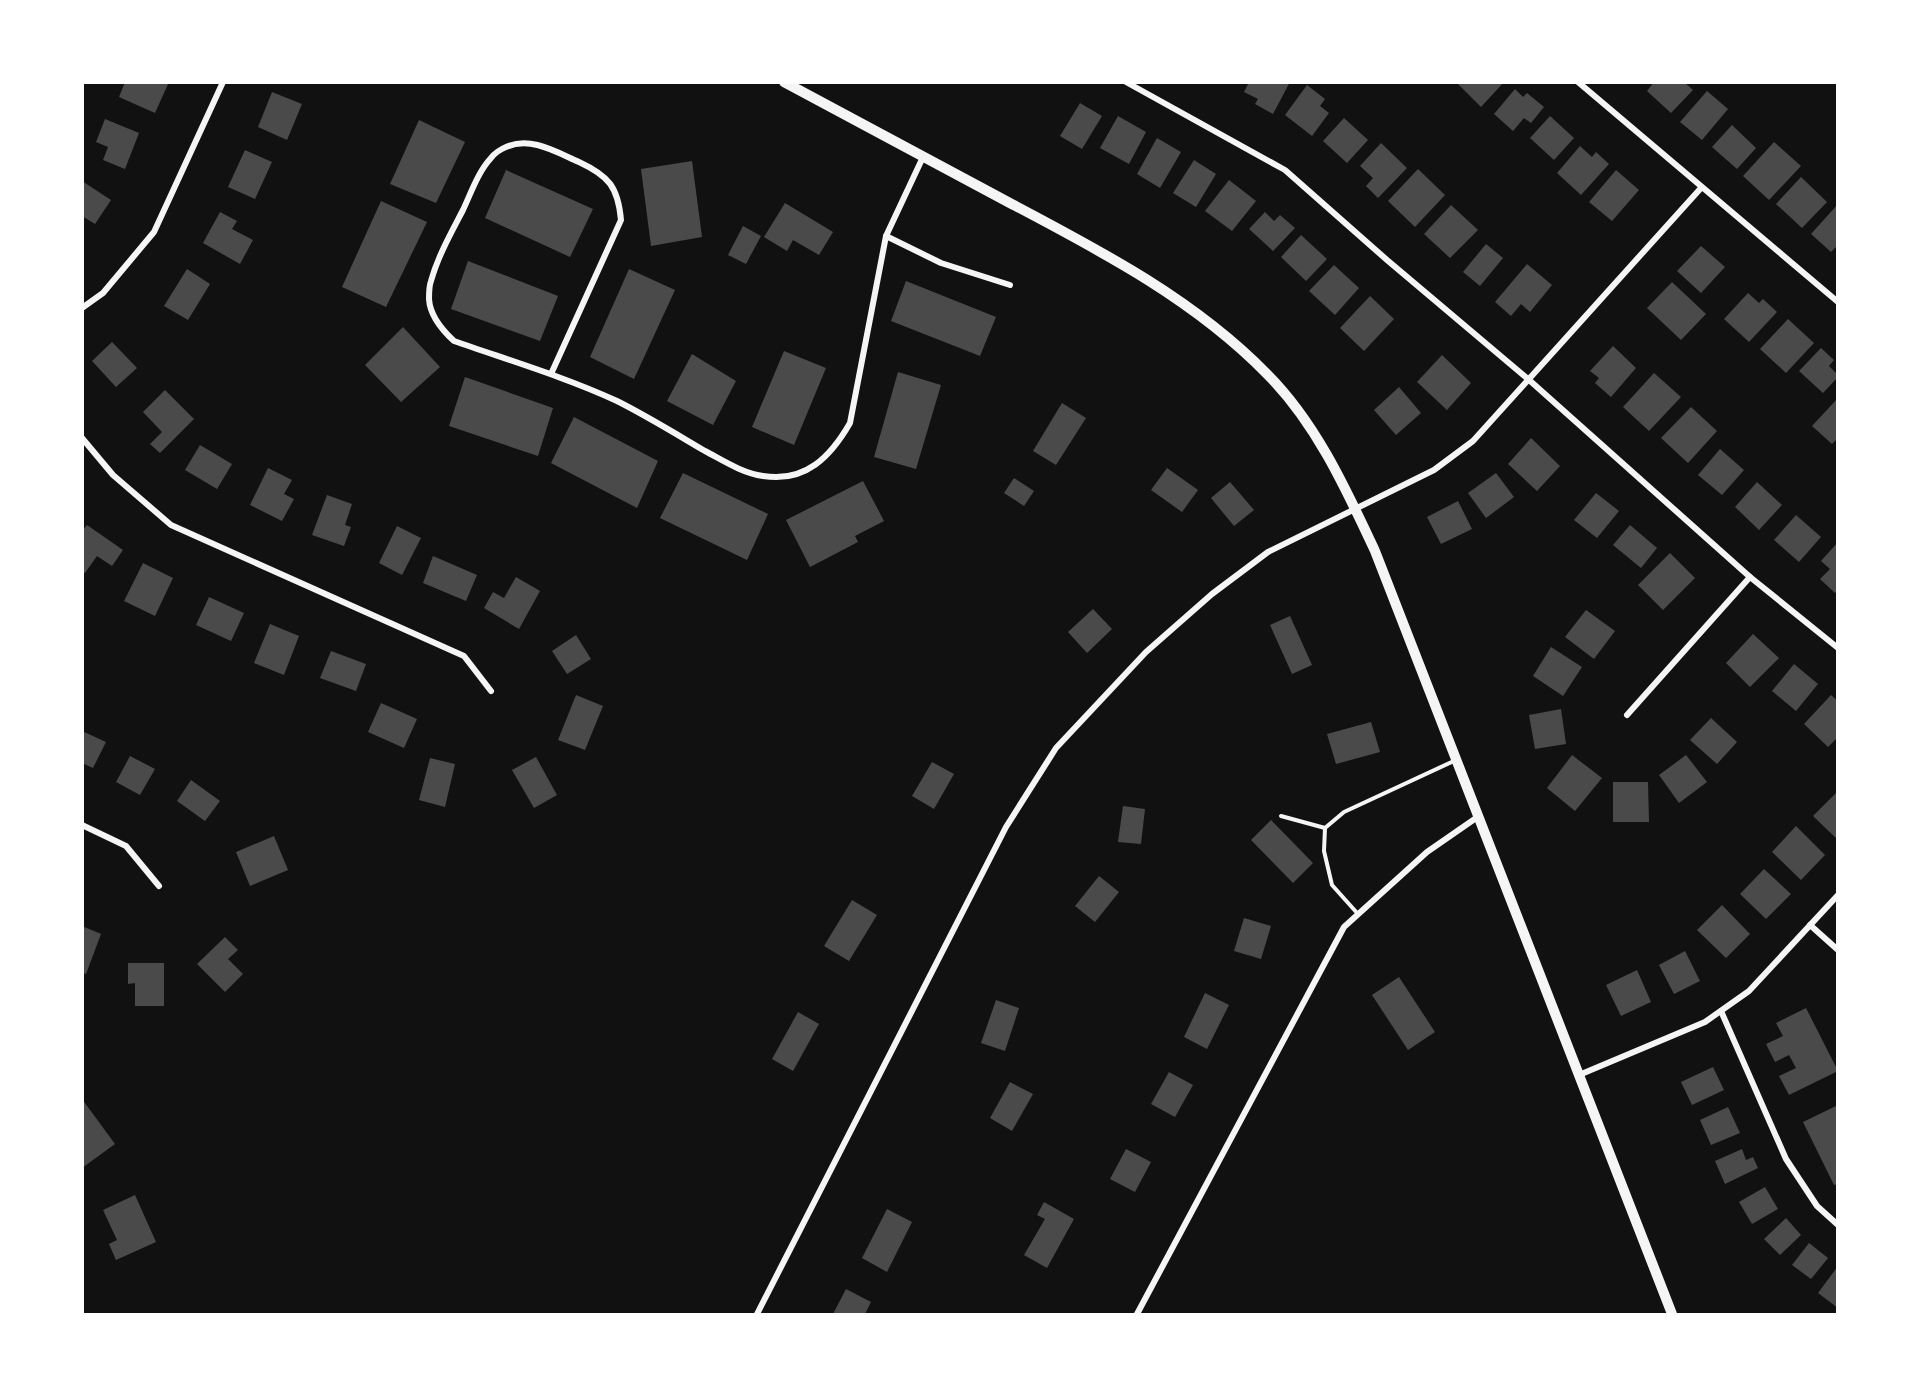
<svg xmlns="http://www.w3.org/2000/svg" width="1920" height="1397" font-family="'Source Serif 4',serif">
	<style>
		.building { fill: #4a4a4a }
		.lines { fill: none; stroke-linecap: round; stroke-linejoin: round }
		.service { stroke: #f5f5f5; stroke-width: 4 }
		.minor { stroke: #f5f5f5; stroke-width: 6 }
		.tertiary { stroke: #f5f5f5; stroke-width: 10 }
	</style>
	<rect width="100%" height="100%" fill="#111"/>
	<!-- building -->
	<g class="building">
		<path d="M125 82H169L155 113 119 97Z"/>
		<path d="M1249 82H1290L1273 114 1255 104 1258 99 1244 92Z"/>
		<path d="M1456 82H1504L1481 107Z"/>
		<path d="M1654 82H1684L1693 90 1671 113 1647 91Z"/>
		<path d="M1307 85 1325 99 1320 106 1329 113 1312 136 1285 115Z"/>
		<path d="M1515 89 1523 97 1527 93 1544 107 1531 123 1524 118 1513 131 1494 114Z"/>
		<path d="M1707 91 1728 109 1702 140 1680 122Z"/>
		<path d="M272 92 302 104 287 140 258 127Z"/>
		<path d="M1080 103 1102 116 1082 149 1060 136Z"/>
		<path d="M1118 116 1146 132 1129 164 1100 148Z"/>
		<path d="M1550 116 1574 138 1554 160 1530 138Z"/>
		<path d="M1344 118 1368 140 1347 163 1323 141Z"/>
		<path d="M105 119 139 133 125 169 103 160 108 147 96 142Z"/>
		<path d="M419 120 465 142 436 203 390 184Z"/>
		<path d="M1732 125 1756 148 1737 169 1712 147Z"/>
		<path d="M1157 138 1181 152 1160 188 1137 174Z"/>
		<path d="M1774 142 1801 166 1769 200 1743 176Z"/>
		<path d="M1381 143 1407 168 1378 198 1366 186 1373 178 1360 166Z"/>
		<path d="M1580 146 1592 157 1596 152 1609 164 1581 195 1557 173Z"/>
		<path d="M245 150 272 162 255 199 228 187Z"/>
		<path d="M1194 160 1216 174 1196 207 1173 193Z"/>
		<path d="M692 161 702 237 651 246 641 169Z"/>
		<path d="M1418 169 1445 195 1415 227 1388 201Z"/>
		<path d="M506 170 593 209 570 257 485 218Z"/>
		<path d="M1616 170 1639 190 1612 221 1589 202Z"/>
		<path d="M1801 177 1827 202 1802 228 1776 204Z"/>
		<path d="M1229 180 1256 201 1232 231 1205 211Z"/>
		<path d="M82 181 111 200 95 224 82 216Z"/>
		<path d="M381 201 427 222 386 307 342 287Z"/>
		<path d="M785 203 833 232 819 255 793 240 787 251 764 237Z"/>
		<path d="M1838 204V245L1831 252 1811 234Z"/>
		<path d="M1451 205 1478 230 1450 258 1424 234Z"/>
		<path d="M220 212 237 221 232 229 253 240 240 264 203 243Z"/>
		<path d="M1265 212 1274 221 1280 215 1295 228 1273 251 1249 229Z"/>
		<path d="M743 226 761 236 746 264 728 255Z"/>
		<path d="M1301 235 1327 259 1306 281 1281 257Z"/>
		<path d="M1486 244 1503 258 1480 286 1463 272Z"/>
		<path d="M1701 246 1725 267 1701 293 1677 271Z"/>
		<path d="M468 261 558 296 540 341 451 309Z"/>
		<path d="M1527 264 1552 285 1530 312 1521 304 1511 316 1495 302Z"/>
		<path d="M1334 265 1359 288 1335 315 1309 291Z"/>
		<path d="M187 269 210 284 188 320 164 306Z"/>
		<path d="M629 269 675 290 634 379 590 357Z"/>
		<path d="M906 281 996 317 980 356 891 321Z"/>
		<path d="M1672 282 1706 314 1681 340 1647 308Z"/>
		<path d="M1748 293 1759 303 1763 299 1777 312 1749 342 1724 319Z"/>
		<path d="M1370 296 1394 319 1364 351 1340 328Z"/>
		<path d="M1788 319 1814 343 1786 373 1760 349Z"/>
		<path d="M403 327 440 367 401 402 365 365Z"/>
		<path d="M112 342 137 368 116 387 92 361Z"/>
		<path d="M1613 346 1636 368 1611 397 1595 383 1599 378 1590 371Z"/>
		<path d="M1821 348 1834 360 1829 366 1838 375V377L1823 393 1799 371Z"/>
		<path d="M784 351 826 368 794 445 752 427Z"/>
		<path d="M692 354 736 381 713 425 667 401Z"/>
		<path d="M1442 355 1471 383 1447 410 1417 382Z"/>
		<path d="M898 372 941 385 916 469 874 457Z"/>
		<path d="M1654 373 1681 397 1649 431 1623 407Z"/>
		<path d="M465 377 553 408 538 456 449 426Z"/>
		<path d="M1399 387 1421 413 1396 435 1374 410Z"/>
		<path d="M165 390 194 419 160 453 150 444 162 432 143 412Z"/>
		<path d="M1838 398V438L1832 444 1812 426Z"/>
		<path d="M1062 403 1086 418 1056 465 1033 451Z"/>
		<path d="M1691 407 1717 431 1688 463 1661 438Z"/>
		<path d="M574 417 658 461 637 508 551 463Z"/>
		<path d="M1531 438 1560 466 1537 491 1508 464Z"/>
		<path d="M200 445 232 464 217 489 185 470Z"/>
		<path d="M1720 449 1744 470 1722 495 1698 475Z"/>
		<path d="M268 468 292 480 284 494 294 499 282 521 250 505Z"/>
		<path d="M1167 468 1198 490 1182 512 1151 490Z"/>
		<path d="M683 473 768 514 747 560 660 518Z"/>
		<path d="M1496 473 1514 497 1486 518 1468 493Z"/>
		<path d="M1014 478 1034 491 1024 506 1004 493Z"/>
		<path d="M863 481 884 521 855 536 858 542 810 567 786 520Z"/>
		<path d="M1230 482 1254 510 1234 526 1211 498Z"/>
		<path d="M1757 482 1782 505 1759 530 1735 507Z"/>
		<path d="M1596 493 1619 511 1597 538 1574 520Z"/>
		<path d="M327 495 352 504 345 525 351 527 344 546 312 535Z"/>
		<path d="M1458 501 1472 529 1441 544 1427 517Z"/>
		<path d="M1796 515 1821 537 1799 562 1774 540Z"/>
		<path d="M87 525 123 550 112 566 97 556 85 573 82 571V531Z"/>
		<path d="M1630 525 1657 548 1641 568 1613 545Z"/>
		<path d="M397 526 421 538 402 575 379 563Z"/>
		<path d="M1838 542V590L1835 593 1820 579 1830 569 1821 561Z"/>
		<path d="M1670 553 1695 578 1663 610 1638 585Z"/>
		<path d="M433 556 477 575 466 601 423 583Z"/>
		<path d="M143 563 173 578 155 616 124 601Z"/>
		<path d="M516 577 540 591 519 629 484 608 493 592 504 598Z"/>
		<path d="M209 597 244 613 231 641 196 625Z"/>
		<path d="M1093 609 1112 629 1087 653 1068 632Z"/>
		<path d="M1586 610 1615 631 1594 659 1565 637Z"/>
		<path d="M1290 616 1312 665 1292 674 1270 625Z"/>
		<path d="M270 624 299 636 284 675 254 663Z"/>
		<path d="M1753 634 1779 658 1750 687 1726 663Z"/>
		<path d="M576 635 591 659 567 674 552 651Z"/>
		<path d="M1551 647 1582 667 1563 696 1533 676Z"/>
		<path d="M331 651 366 664 356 691 320 678Z"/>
		<path d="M1794 664 1818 684 1796 711 1772 691Z"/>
		<path d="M576 695 603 706 585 750 558 740Z"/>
		<path d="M1831 695 1838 701V737L1828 747 1804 724Z"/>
		<path d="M381 703 417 719 404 748 368 732Z"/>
		<path d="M1561 709 1566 744 1535 749 1529 715Z"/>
		<path d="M1711 718 1737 742 1717 764 1690 740Z"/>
		<path d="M1371 722 1380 752 1336 764 1327 734Z"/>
		<path d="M82 731 106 742 93 768 82 763Z"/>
		<path d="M1572 755 1602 778 1575 811 1547 788Z"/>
		<path d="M1686 755 1707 782 1679 803 1659 775Z"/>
		<path d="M130 756 155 769 140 795 116 782Z"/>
		<path d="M536 757 557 795 534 808 512 770Z"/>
		<path d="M430 758 455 764 445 807 419 800Z"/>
		<path d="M932 762 954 774 934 809 912 796Z"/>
		<path d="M191 780 220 801 205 821 177 801Z"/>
		<path d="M1613 782H1648L1649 822H1613Z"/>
		<path d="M1836 793 1838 794V840L1813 816Z"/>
		<path d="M1123 806 1145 809 1141 844 1118 842Z"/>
		<path d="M1271 820 1313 863 1293 883 1251 840Z"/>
		<path d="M1796 826 1825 855 1801 880 1772 852Z"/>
		<path d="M274 836 288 870 250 886 236 852Z"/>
		<path d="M1764 869 1791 894 1766 919 1740 894Z"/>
		<path d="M1099 876 1119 892 1095 922 1075 906Z"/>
		<path d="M852 900 877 915 849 961 824 946Z"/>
		<path d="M1722 905 1750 934 1726 958 1697 930Z"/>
		<path d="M1244 918 1271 926 1261 959 1234 951Z"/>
		<path d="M82 926 101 934 86 974 82 973Z"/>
		<path d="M225 937 238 950 228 959 243 974 225 992 197 964Z"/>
		<path d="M1685 951 1700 981 1674 994 1659 965Z"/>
		<path d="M128 963H164V1006H135V983L128 984Z"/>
		<path d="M1637 970 1651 1002 1621 1016 1606 985Z"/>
		<path d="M1399 977 1435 1032 1408 1050 1372 995Z"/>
		<path d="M1205 993 1229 1005 1207 1049 1184 1037Z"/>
		<path d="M996 1000 1019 1008 1005 1051 981 1043Z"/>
		<path d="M1806 1008 1838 1071 1789 1095 1779 1076 1796 1068 1789 1055 1775 1062 1766 1044 1783 1036 1776 1023Z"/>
		<path d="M798 1012 819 1024 793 1071 772 1059Z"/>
		<path d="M1713 1067 1724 1090 1692 1105 1681 1082Z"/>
		<path d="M1169 1072 1193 1085 1175 1117 1151 1104Z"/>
		<path d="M1010 1082 1033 1094 1012 1131 990 1118Z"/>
		<path d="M82 1099 115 1144 82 1168Z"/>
		<path d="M1838 1105V1184L1834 1185 1803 1122Z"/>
		<path d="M1728 1107 1740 1133 1711 1145 1700 1120Z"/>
		<path d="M1126 1149 1151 1162 1135 1192 1110 1179Z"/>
		<path d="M1742 1149 1746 1160 1753 1157 1758 1168 1725 1184 1715 1161Z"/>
		<path d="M1765 1187 1778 1209 1752 1224 1739 1202Z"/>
		<path d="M135 1195 156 1242 116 1260 109 1244 117 1240 103 1210Z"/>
		<path d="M1044 1202 1074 1219 1047 1268 1024 1255 1045 1219 1037 1215Z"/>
		<path d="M887 1209 912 1222 887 1272 862 1258Z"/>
		<path d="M1786 1218 1801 1235 1780 1255 1764 1239Z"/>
		<path d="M1809 1243 1828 1258 1811 1279 1792 1265Z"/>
		<path d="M1838 1266V1308L1818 1293Z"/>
		<path d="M846 1289 871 1302 865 1314H833Z"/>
	</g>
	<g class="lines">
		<!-- service -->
		<g class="service">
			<path d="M1281 816 1325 828"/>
			<path d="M1358 914 1332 885 1324 851 1325 828 1344 812 1456 760"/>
		</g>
		<!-- minor -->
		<g class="minor">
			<path d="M1126 82 1285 170 1387 260 1528 379 1750 577 1838 648"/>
			<path d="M1578 82 1838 302"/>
			<path d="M886 236 941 263 1010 285"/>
			<path d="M82 308 103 293 154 232 223 82"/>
			<path d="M551 374 621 220C618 187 609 176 579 162 556 152 531 136 506 147 501 149 494 154 491 158 478 172 471 193 463 210 451 233 438 256 431 281 429 286 429 293 429 299 430 316 442 330 454 341 508 360 565 377 617 401 647 416 676 434 705 451 724 461 742 473 763 476 806 483 831 456 850 423L886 236 923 157"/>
			<path d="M82 438 113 475 171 525 464 656 491 691"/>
			<path d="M1627 715 1750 577"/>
			<path d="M82 825 126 846 159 886"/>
			<path d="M1810 925 1838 950"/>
			<path d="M1721 1011 1786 1159 1817 1206 1838 1225"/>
			<path d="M1579 1075 1705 1022 1749 991 1838 895"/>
			<path d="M757 1314 1006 827 1056 748 1146 652 1212 594 1268 552 1434 470 1473 441 1701 188"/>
			<path d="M1137 1314 1344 927 1427 852 1479 816"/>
		</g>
		<!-- tertiary -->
		<path class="tertiary" d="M784 82C858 122 933 162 1008 202 1099 250 1194 299 1267 374 1316 423 1346 489 1375 551L1672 1314"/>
	</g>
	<!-- border -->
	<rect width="1920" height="1397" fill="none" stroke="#ffffff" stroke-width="168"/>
</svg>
